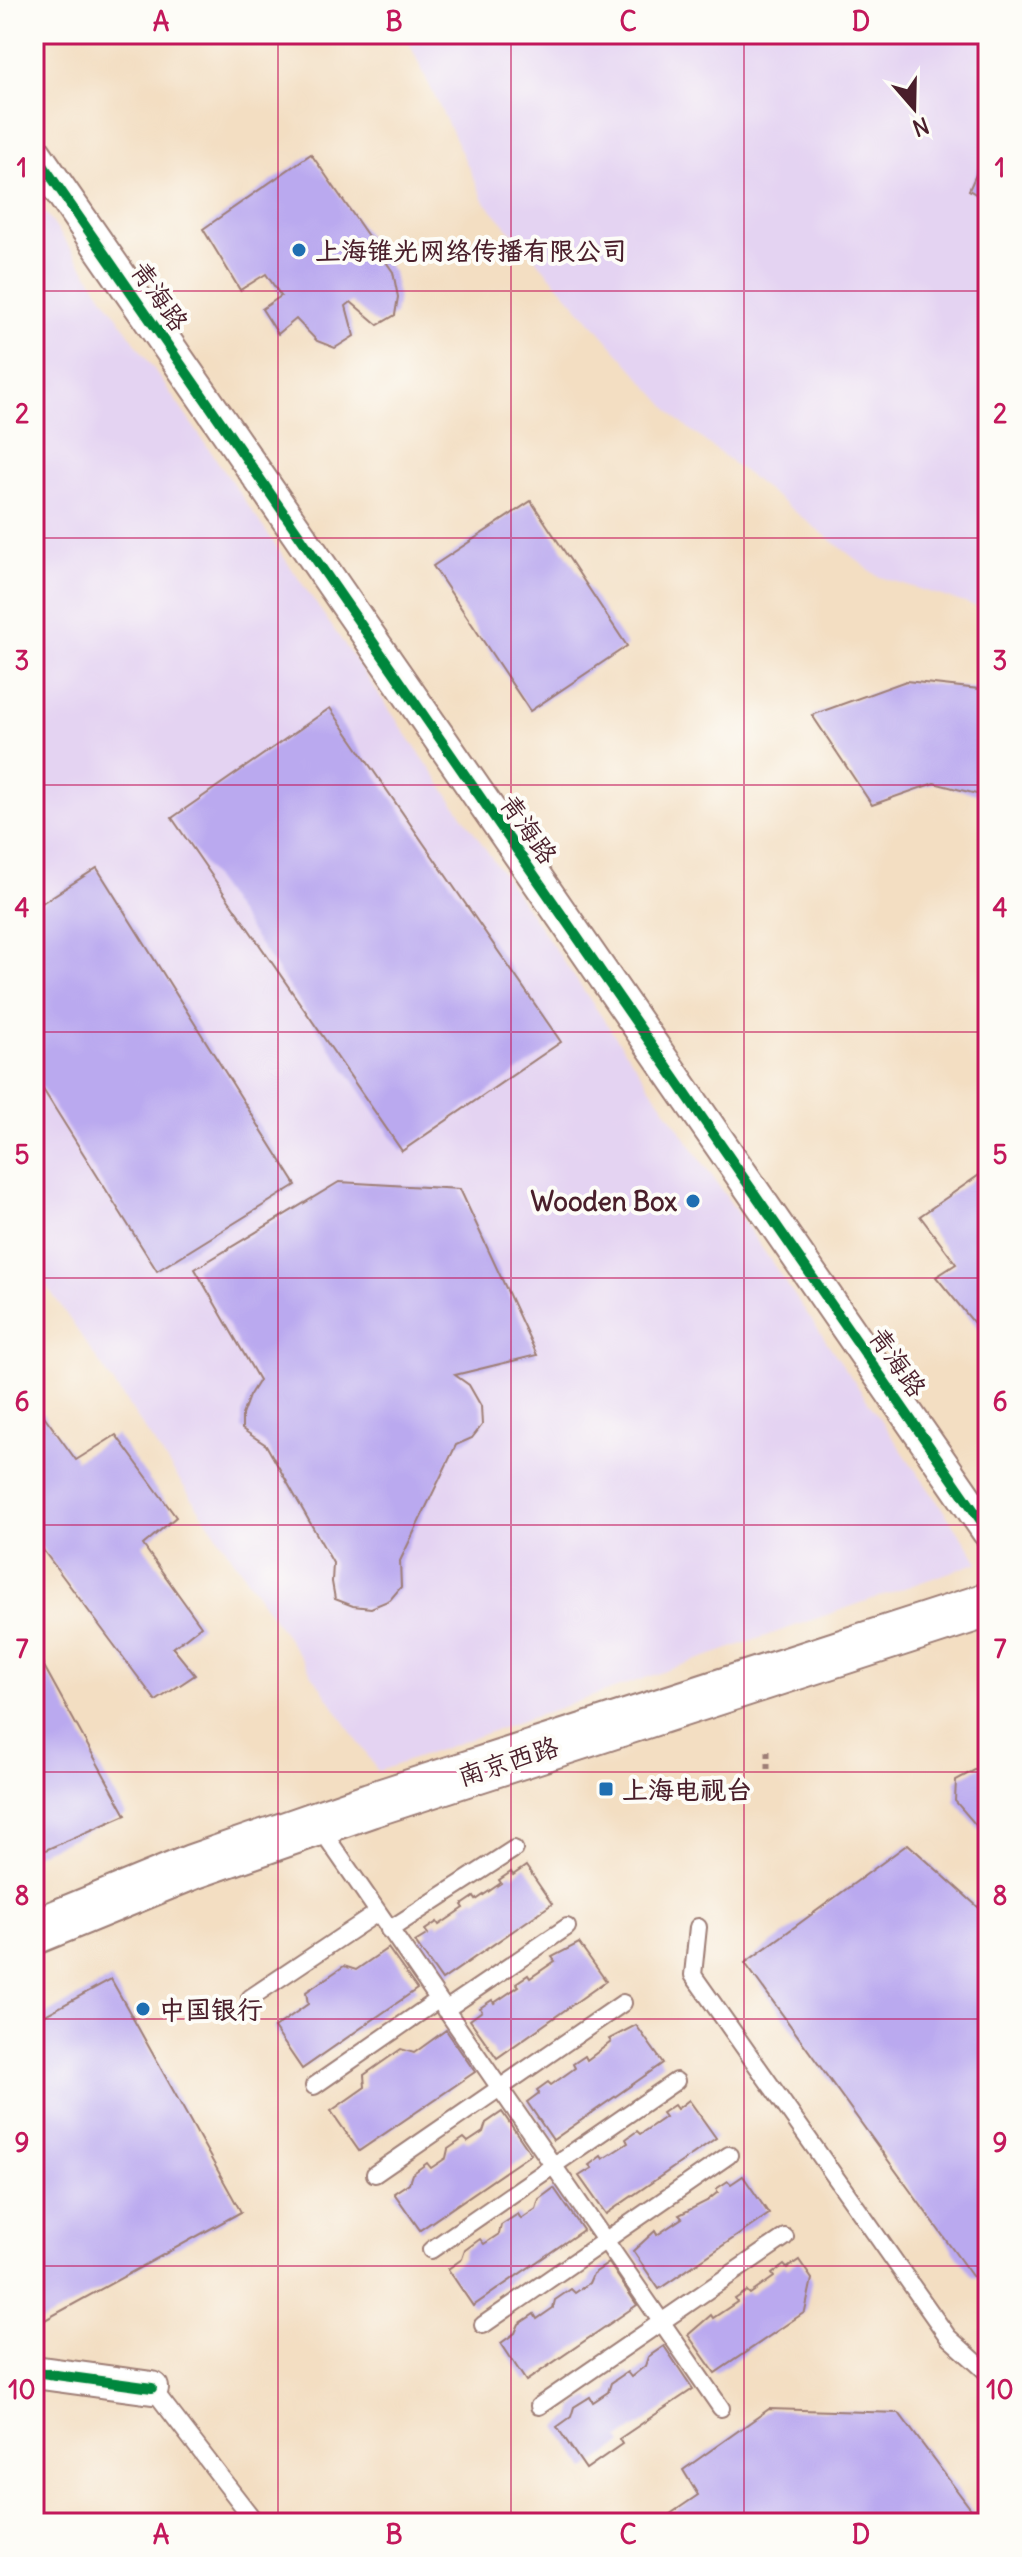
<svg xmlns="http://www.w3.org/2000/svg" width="1022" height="2557" font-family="Delius,'LXGW WenKai TC',sans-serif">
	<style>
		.built { fill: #e4d3f2 }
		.building { fill: #baa9ef }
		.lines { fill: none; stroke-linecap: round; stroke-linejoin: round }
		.lane-casing { stroke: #9e7e76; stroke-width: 20 }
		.street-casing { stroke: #9e7e76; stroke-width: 36 }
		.secondary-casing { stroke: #9e7e76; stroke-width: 48 }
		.path { stroke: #9e7e76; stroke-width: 5; stroke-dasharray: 6 6; stroke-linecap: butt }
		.lane { stroke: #fff; stroke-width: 16 }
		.street { stroke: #fff; stroke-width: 32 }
		.secondary { stroke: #fff; stroke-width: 44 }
		.cycleway-casing { stroke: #fdfcf7; stroke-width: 15 }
		.cycleway { stroke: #00873e; stroke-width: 10 }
		.grid { fill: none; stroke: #c2185b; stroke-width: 2; stroke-opacity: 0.55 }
		.poi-dot { fill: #1f6fb2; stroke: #fdfcf7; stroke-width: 3 }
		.labels { text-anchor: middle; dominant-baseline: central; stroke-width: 8; stroke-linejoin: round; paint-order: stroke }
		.poi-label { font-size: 26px; font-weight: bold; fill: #4a1f2b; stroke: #fdfcf7; text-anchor: start }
		.street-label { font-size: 26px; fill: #4a1f2b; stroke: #fdfcf7 }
		.neatline { fill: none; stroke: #c2185b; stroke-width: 3 }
		.grid-label { font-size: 26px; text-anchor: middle; font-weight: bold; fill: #c2185b }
	</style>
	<rect width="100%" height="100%" fill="#fdfcf7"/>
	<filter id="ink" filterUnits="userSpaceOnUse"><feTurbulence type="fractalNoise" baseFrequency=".0125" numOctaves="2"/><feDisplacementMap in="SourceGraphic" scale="16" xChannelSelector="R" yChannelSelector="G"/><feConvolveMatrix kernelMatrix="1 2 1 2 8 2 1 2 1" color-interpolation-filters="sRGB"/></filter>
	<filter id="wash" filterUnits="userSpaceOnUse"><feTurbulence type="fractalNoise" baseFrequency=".006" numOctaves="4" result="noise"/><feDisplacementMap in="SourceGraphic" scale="32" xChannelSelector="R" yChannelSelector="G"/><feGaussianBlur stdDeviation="1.8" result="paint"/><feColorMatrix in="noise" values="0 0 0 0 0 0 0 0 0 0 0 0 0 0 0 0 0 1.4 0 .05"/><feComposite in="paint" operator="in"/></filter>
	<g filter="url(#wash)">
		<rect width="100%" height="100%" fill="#f3dec2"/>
		<!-- built -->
		<g class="built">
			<path d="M405 34H988V610L877 576 679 421 485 202Z"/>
			<path d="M34 196 979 1562 378 1771 34 1267Z"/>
		</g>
		<g id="blocks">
			<!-- building -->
			<g class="building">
				<path d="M988 148V201L969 190Z"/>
				<path d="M311 154 393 272 398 297 395 315 378 325 351 302 346 306 354 336 335 348 317 341 296 319 278 334 262 309 281 296 266 274 240 290 203 229Z"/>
				<path d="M531 501 627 646 530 711 433 566Z"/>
				<path d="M906 681 988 690V797L934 783 872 805 812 715Z"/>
				<path d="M330 708 561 1042 402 1151 172 818Z"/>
				<path d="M97 868 296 1185 157 1271 34 1075V908Z"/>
				<path d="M988 1169V1340L936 1277 956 1264 920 1216Z"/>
				<path d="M339 1182 460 1189 537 1355 455 1375 469 1385 481 1406 482 1425 472 1438 456 1445 400 1561 401 1587 390 1600 371 1608 353 1606 335 1599 332 1582 333 1563 266 1445 242 1429V1415L249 1396 259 1380 195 1269Z"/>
				<path d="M34 1402 76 1460 116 1435 176 1517 143 1545 201 1626 173 1648 195 1675 156 1701 34 1538Z"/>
				<path d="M34 1648 126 1815 34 1855Z"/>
				<path d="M988 1763V1839L955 1801 956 1780Z"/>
				<path d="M908 1844 988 1916V2281L972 2276 745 1963Z"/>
				<path d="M526 1866 552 1904 442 1980 415 1942 428 1934 425 1930 437 1922 439 1925 464 1908 462 1905 474 1897 476 1900 501 1883 499 1880 511 1872 513 1875Z"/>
				<path d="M579 1943 606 1981 497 2058 470 2020 482 2011 480 2008 492 2000 494 2003 519 1986 516 1983 528 1975 530 1978 555 1961 552 1957Z"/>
				<path d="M388 1948 417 1989 302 2069 274 2028 308 2004 306 1992 344 1966 356 1970Z"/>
				<path d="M111 1979 241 2212 34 2326V2021Z"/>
				<path d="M636 2025 663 2063 553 2140 527 2102 539 2093 537 2090 548 2082 551 2085 575 2068 573 2064 585 2056 587 2060 611 2042 609 2039Z"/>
				<path d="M446 2030 475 2072 359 2151 331 2111 365 2087 364 2075 381 2063 401 2049 414 2053Z"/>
				<path d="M689 2100 716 2138 606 2214 579 2176 592 2168 589 2165 601 2156 603 2159 628 2143 626 2139 637 2131 640 2134 665 2117 662 2113 674 2105 677 2109Z"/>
				<path d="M502 2112 531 2154 420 2230 394 2193 409 2183 412 2174 427 2163 431 2168 446 2158 448 2149 464 2138 468 2142 483 2132 486 2123Z"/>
				<path d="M743 2176 769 2214 659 2289 633 2251 655 2231 657 2235 682 2218 679 2215 707 2201 718 2192 716 2189 728 2181 731 2184Z"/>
				<path d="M554 2188 583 2230 473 2306 448 2269 462 2259 465 2250 480 2239 484 2244 499 2234 501 2225 518 2214 521 2219 536 2209 539 2199Z"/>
				<path d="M799 2260 812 2279 805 2312 715 2373 688 2335 711 2315 713 2318 737 2302 735 2299 747 2291 750 2294 774 2277 772 2274 784 2265 787 2268Z"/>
				<path d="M609 2263 637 2305 526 2381 501 2343 515 2333 519 2324 534 2314 537 2319 553 2308 555 2300 571 2289 575 2293 589 2283 593 2274Z"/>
				<path d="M664 2346 693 2389 619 2439 622 2444 586 2469 557 2427 571 2417 574 2407 590 2397 593 2402 608 2392 611 2383 627 2372 631 2377 645 2366 648 2357Z"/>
				<path d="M769 2409 899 2413 976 2516 966 2523H657L698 2495 683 2470Z"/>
			</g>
		</g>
	</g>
	<g filter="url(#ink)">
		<use href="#blocks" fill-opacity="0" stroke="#9e7e76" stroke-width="2"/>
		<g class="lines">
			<defs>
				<g id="lane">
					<path d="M318 1825 721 2408"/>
					<path d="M698 1927 693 1975 948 2337 988 2373"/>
					<path d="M389 1930 514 1849"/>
					<path d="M250 1998 377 1913"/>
					<path d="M445 2010 567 1927"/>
					<path d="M314 2086 438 2000"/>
					<path d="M375 2174 623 2003"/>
					<path d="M431 2250 676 2081"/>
					<path d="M483 2325 729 2155"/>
					<path d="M152 2388 256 2523"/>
					<path d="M539 2406 785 2237"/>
				</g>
				<g id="street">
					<path d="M34 152 988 1531"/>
					<path d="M34 2372 152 2388"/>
				</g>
				<path id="secondary" d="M34 1932 192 1867 370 1805 988 1605"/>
			</defs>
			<!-- lane casing -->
			<use href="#lane" class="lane-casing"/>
			<!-- street casing -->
			<use href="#street" class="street-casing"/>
			<!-- secondary casing -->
			<use href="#secondary" class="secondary-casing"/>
			<!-- path -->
			<path class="path" d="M768 1769V1747"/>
			<!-- lane -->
			<use href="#lane" class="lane"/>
			<!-- street -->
			<use href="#street" class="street"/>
			<!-- secondary -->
			<use href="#secondary" class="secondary"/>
			<defs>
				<g id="cycleway">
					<path d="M34 152 988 1531"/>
					<path d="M34 2372 152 2388"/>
				</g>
			</defs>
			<!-- cycleway casing -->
			<use href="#cycleway" class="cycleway-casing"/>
			<!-- cycleway -->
			<use href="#cycleway" class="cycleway"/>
		</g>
	</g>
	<!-- grid -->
	<path class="grid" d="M278 34V2523M511 34V2523M744 34V2523M34 291H988M34 538H988M34 785H988M34 1032H988M34 1278H988M34 1525H988M34 1772H988M34 2019H988M34 2266H988"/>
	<!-- markers -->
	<g class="poi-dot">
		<circle cx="299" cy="250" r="8"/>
		<circle cx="693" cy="1201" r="8"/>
		<rect x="598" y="1781" width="16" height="16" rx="4"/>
		<circle cx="143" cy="2009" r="8"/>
	</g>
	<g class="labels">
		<!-- poi labels -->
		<g class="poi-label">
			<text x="315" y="250">上海锥光网络传播有限公司</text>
			<text x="677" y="1201" text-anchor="end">Wooden Box</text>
			<text x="622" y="1789">上海电视台</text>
			<text x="159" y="2009">中国银行</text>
		</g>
		<!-- street labels -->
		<g class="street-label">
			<text transform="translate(160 296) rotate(55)">青海路</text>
			<text transform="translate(529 829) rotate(55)">青海路</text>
			<text transform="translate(898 1362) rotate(55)">青海路</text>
			<text transform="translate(508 1761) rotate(-18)">南京西路</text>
		</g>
	</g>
	<!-- margin -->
	<rect width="1022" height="2557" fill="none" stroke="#fdfcf7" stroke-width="88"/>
	<!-- north arrow -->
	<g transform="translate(914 108) rotate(160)" stroke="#fdfcf7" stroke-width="6" paint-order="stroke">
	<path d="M0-6L14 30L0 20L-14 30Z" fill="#4a1f2b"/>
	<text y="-12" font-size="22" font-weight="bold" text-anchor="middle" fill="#4a1f2b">N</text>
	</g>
	<rect x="44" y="44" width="934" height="2469" class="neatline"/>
	<g class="grid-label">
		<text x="161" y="31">A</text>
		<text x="394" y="31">B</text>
		<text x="628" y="31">C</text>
		<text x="861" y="31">D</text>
		<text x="22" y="177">1</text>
		<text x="1000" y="177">1</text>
		<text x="22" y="423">2</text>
		<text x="1000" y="423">2</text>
		<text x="22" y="670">3</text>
		<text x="1000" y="670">3</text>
		<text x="22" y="917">4</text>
		<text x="1000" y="917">4</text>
		<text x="22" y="1164">5</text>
		<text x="1000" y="1164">5</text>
		<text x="22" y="1411">6</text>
		<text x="1000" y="1411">6</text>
		<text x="22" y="1658">7</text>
		<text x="1000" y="1658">7</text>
		<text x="22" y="1905">8</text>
		<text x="1000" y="1905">8</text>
		<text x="22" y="2152">9</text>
		<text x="1000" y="2152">9</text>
		<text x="22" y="2399">10</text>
		<text x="1000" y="2399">10</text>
		<text x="161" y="2544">A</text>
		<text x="394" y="2544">B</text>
		<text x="628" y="2544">C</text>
		<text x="861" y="2544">D</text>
	</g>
</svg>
